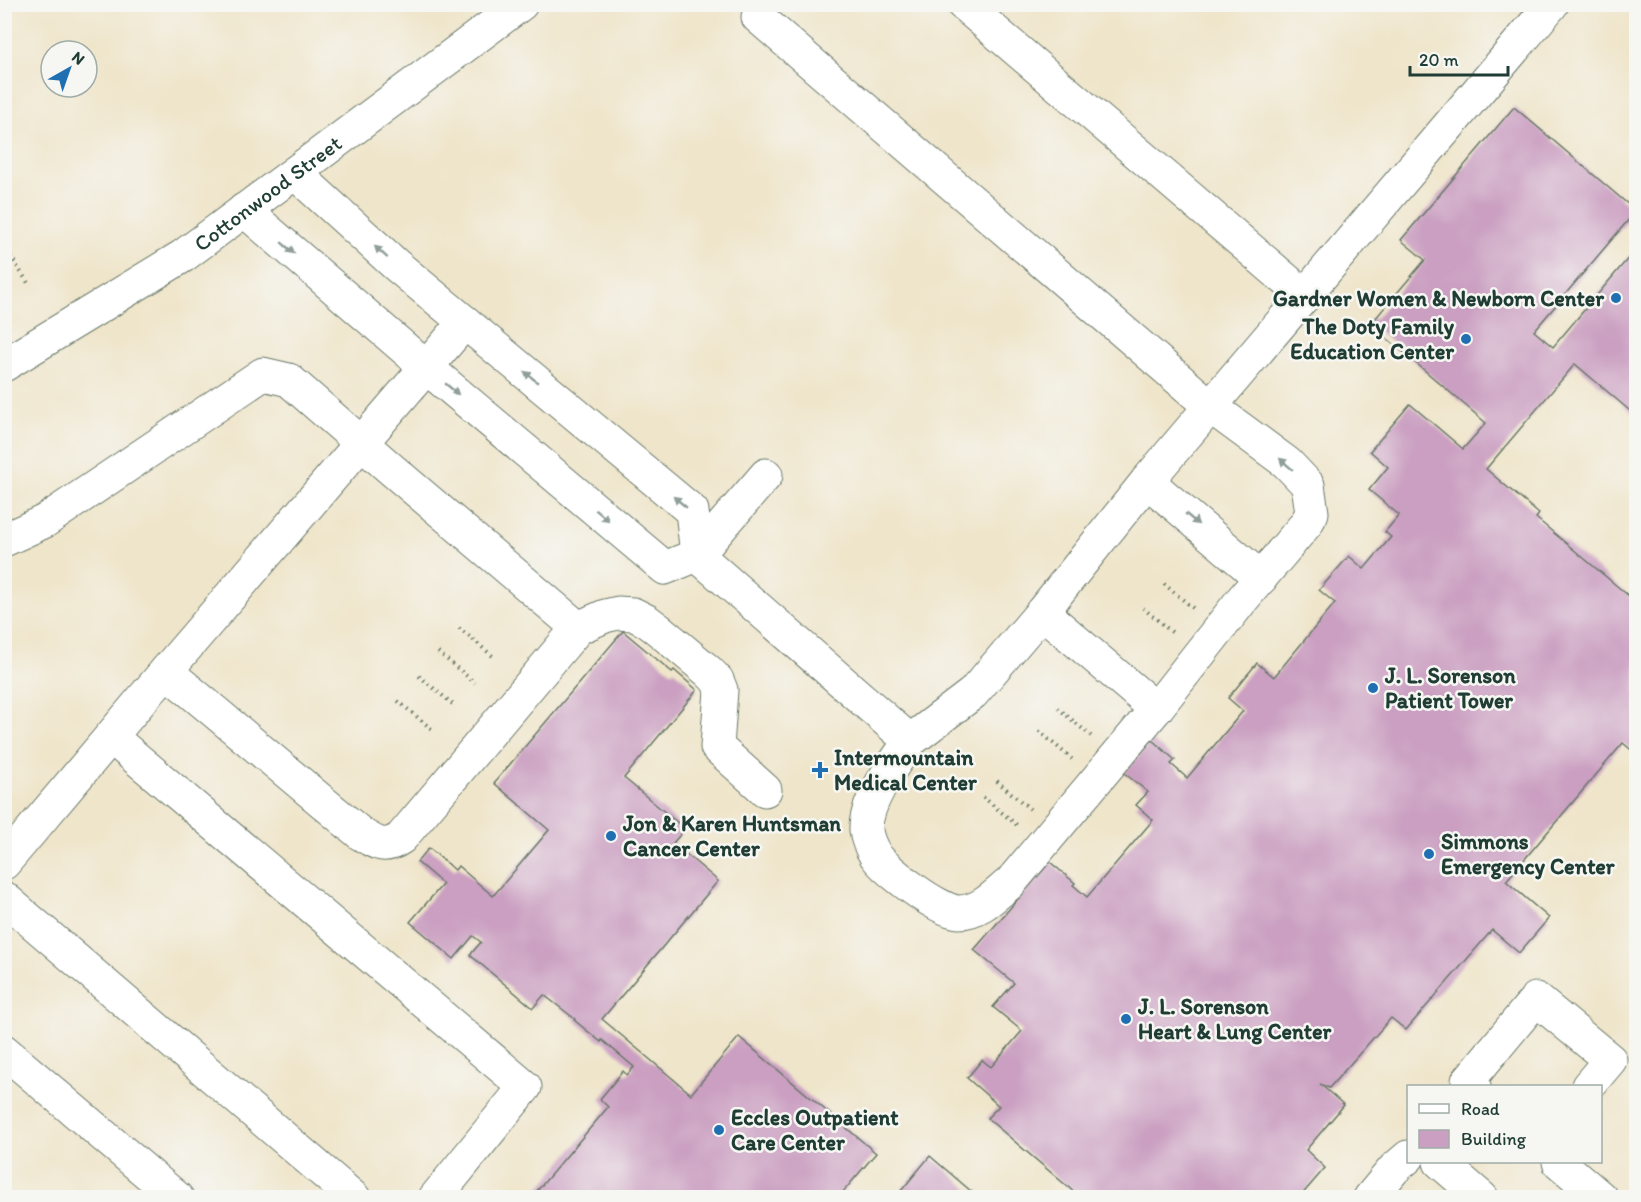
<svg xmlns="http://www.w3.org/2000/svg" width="1641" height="1202" font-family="Itim,sans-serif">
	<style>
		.building { fill: #ca9fc1 }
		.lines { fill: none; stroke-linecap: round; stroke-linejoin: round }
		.minor-casing { stroke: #687868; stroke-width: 35 }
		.path { stroke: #687868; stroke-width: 4; stroke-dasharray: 1.5 4.5; stroke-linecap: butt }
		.minor { stroke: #fff; stroke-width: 33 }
		.oneway { fill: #8f9e9a }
		.poi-dot { fill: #1f6fb2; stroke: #f6f6f2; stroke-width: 2 }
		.labels { text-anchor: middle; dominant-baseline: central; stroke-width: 5; stroke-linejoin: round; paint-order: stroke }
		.street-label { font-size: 22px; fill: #1f3d34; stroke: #f6f6f2 }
		.poi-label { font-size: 22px; font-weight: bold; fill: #1f3d34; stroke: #f6f6f2; text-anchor: start }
	</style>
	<rect width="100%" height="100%" fill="#f6f6f2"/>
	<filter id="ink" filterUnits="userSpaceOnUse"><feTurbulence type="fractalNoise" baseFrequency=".0167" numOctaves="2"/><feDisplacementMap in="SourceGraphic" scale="12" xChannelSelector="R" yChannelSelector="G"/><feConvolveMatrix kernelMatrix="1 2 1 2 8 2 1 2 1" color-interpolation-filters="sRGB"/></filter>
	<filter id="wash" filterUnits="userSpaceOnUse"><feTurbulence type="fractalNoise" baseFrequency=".008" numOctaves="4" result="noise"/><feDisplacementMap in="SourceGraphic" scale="24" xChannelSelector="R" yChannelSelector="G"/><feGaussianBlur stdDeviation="1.35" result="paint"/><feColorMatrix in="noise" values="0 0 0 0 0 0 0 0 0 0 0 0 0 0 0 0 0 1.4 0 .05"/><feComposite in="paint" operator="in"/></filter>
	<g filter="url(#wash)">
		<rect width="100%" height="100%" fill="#efe5ca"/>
		<g id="blocks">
			<!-- building -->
			<g class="building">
				<path d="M1514 107 1636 211 1534 331 1553 347 1636 249V416L1575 364 1486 469 1539 514 1536 518 1636 602V754L1623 743 1506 881 1549 918 1519 953 1492 930 1406 1030 1391 1018 1329 1088 1320 1084 1344 1105 1306 1150 1325 1168 1299 1198H1081L987 1118 999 1106 967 1078 982 1060 991 1067 1022 1031 993 1007 1014 983 974 950 1050 862 1075 883 1073 885 1087 897 1153 820 1136 805 1148 792 1124 773 1152 740 1175 760 1171 764 1187 778 1243 711 1228 698 1257 663 1274 677 1335 603 1319 590 1349 556 1364 569 1391 537 1385 532 1399 515 1369 490 1388 467 1370 451 1410 404 1463 449 1486 423 1368 322 1373 317 1375 319 1425 260 1401 240Z"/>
				<path d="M623 631 672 672 674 670 697 690 624 778 685 829 673 843 718 881 602 1019 691 1094 739 1037 876 1153 838 1198H531L608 1107 600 1099 623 1071 627 1075 634 1067 602 1040 601 1042 574 1020 575 1019 544 995 533 1008 470 955 481 942 473 936 454 959 410 922 443 884 417 862 429 848 455 870 458 866 493 896 549 830 494 783Z"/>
				<path d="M930 1156 979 1198H895Z"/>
			</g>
		</g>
	</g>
	<g filter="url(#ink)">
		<use href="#blocks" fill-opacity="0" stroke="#687868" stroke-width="1.5"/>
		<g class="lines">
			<defs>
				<g id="minor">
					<path d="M963 4 1305 296"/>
					<path d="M758 17 1211 407 1287 463 1308 485 1312 513 1306 524 1241 601 1156 709 1010 883C995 895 980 912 959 912 940 912 887 871 876 856 871 848 867 840 866 830 865 801 894 764 910 741"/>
					<path d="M295 173 396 265 692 511 697 555 910 741 973 693 1042 612 1147 481 1552 4"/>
					<path d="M244 210 426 367 665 568 697 555 766 475"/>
					<path id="s1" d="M4 365 183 256 521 4"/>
					<path d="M1147 481 1261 578"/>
					<path d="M4 540 45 521 263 374 289 380 391 469 578 628 401 838C385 849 377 844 361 834L166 671"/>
					<path d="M1042 612 1156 709"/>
					<path d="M578 628 605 616 618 613 633 614 647 621 659 630 708 671 717 680 721 690 717 747 765 790"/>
					<path d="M111 737 525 1087 435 1198"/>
					<path d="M4 863 166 671 465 322"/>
					<path d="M4 898 354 1198"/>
					<path d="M4 1051 177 1198"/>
					<path d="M1474 1086 1468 1081 1536 999 1610 1060 1588 1086"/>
					<path d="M1440 1162 1482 1198"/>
					<path d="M1559 1162 1601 1198"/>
					<path d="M1370 1198 1394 1169 1408 1157"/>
				</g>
			</defs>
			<!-- minor casing -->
			<use href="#minor" class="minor-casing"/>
			<!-- path -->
			<g class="path">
				<path d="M4 246 28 283"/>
				<path d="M1164 584 1194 609"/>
				<path d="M1143 608 1174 634"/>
				<path d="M459 628 495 658"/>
				<path d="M438 652 475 683"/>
				<path d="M419 676 455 706"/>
				<path d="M398 701 434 731"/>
				<path d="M1058 708 1091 736"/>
				<path d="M1039 731 1072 759"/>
				<path d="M997 781 1030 809"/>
				<path d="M983 797 1018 826"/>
			</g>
			<!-- minor -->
			<use href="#minor" class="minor"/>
		</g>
		<!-- one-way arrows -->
		<defs><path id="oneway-solid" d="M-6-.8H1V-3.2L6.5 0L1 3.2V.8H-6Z" transform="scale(1.5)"/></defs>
		<g class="oneway">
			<use href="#oneway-solid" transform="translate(288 248) rotate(41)"/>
			<use href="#oneway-solid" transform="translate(381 252) rotate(-138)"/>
			<use href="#oneway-solid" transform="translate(531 377) rotate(-140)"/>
			<use href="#oneway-solid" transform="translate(452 389) rotate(40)"/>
			<use href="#oneway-solid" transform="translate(1286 464) rotate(-139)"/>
			<use href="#oneway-solid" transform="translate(680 502) rotate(-140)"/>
			<use href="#oneway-solid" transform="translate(602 515) rotate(40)"/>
			<use href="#oneway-solid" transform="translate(1192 519) rotate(40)"/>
		</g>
	</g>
	<!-- markers -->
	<g class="poi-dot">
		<circle cx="1616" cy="298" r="6"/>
		<circle cx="1466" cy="339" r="6"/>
		<circle cx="1373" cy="688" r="6"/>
		<path d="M817 761h6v6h6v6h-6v6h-6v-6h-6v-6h6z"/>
		<circle cx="611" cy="836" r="6"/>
		<circle cx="1429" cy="854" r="6"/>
		<circle cx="1126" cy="1019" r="6"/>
		<circle cx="719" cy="1130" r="6"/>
	</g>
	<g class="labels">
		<!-- street labels -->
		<g class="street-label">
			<text stroke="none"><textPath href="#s1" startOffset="315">Cottonwood Street</textPath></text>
		</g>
		<!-- poi labels -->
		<g class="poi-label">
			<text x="1604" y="298" text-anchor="end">Gardner Women &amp; Newborn Center</text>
			<text x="1454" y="326" text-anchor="end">The Doty Family<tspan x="1454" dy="25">Education Center</tspan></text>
			<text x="1385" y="675">J. L. Sorenson<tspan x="1385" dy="25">Patient Tower</tspan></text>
			<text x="834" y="757">Intermountain<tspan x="834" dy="25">Medical Center</tspan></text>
			<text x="623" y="823">Jon &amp; Karen Huntsman<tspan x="623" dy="25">Cancer Center</tspan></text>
			<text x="1441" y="841">Simmons<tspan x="1441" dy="25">Emergency Center</tspan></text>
			<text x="1138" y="1006">J. L. Sorenson<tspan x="1138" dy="25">Heart &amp; Lung Center</tspan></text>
			<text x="731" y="1117">Eccles Outpatient<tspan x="731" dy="25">Care Center</tspan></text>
		</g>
	</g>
	<!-- margin -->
	<rect width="1641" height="1202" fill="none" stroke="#f6f6f2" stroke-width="24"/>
	<!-- legend -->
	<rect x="1407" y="1085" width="195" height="78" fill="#f6f6f2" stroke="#a0aca6" stroke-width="1.5"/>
	<rect x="1419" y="1104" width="30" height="9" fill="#ffffff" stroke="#a0aca6" stroke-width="1.5"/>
	<text x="1461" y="1115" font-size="18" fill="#1f3d34">Road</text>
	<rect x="1419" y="1130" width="30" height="18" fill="#ca9fc1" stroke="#a0aca6" stroke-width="1.5"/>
	<text x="1461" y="1145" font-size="18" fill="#1f3d34">Building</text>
	<!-- north arrow -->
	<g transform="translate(69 69) rotate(40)"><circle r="28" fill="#f6f6f2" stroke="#a0aca6" stroke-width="1.5"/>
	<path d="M0-4.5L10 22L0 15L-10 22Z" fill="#1f6fb2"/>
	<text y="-9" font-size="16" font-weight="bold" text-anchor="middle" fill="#1f3d34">N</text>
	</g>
	<!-- scale -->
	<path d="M1410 66v9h98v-9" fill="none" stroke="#1f3d34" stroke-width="3"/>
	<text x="1419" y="66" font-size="18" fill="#1f3d34" stroke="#f6f6f2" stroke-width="4.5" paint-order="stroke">20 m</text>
</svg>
